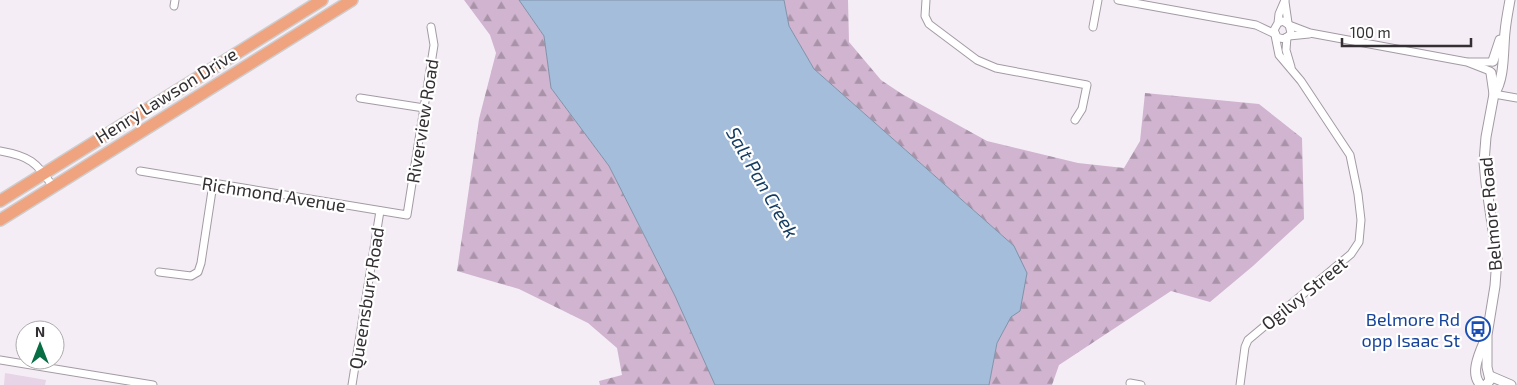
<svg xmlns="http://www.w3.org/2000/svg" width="1517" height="385" font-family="'Exo 2',sans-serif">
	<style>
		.green { fill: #e7d4e7 }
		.forest { fill: url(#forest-firs) }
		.water { fill: #a3bdda; stroke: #8192a8 }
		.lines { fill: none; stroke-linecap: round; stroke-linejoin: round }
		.minor-casing { stroke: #a39ba3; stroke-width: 9 }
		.tertiary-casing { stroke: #a39ba3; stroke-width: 11 }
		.primary-casing { stroke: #cecdce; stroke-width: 14 }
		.minor { stroke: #fff; stroke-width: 7 }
		.tertiary { stroke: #fff; stroke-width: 9 }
		.primary { stroke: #efa37f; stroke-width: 11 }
		.labels { text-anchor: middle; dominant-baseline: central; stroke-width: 4.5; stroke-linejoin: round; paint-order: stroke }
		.street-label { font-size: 18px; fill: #332f32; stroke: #fff }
		.transit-label { font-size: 18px; fill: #164399; stroke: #fff; text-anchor: end }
		.water-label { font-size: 19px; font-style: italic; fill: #153d63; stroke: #fff }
	</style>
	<defs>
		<pattern id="forest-firs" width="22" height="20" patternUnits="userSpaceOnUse" patternTransform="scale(1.25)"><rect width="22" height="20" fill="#d0b4d0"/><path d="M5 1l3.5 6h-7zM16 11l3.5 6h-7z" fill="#a993a9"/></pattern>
	</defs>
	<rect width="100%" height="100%" fill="#f5edf5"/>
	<!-- green -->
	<path class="green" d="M5 373 46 380 45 385H4Z"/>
	<!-- forest -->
	<g class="forest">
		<path d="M464 0H519L544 36 551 88 609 166 675 296 715 385H600L599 381 622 375 617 348 588 323 519 289 457 271 479 119 496 53 490 35Z"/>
		<path d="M784 0H848L849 42 881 80 902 94 987 141 1078 163 1124 168 1140 141 1145 93 1259 104 1302 138 1304 219 1253 266 1210 302 1171 291 1059 365 1052 385H989L997 343 1011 317 1014 246 814 69 789 26Z"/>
	</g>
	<!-- water -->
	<path class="water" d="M519 0H784L789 26 814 69 1014 246 1027 273 1020 311 1011 317 997 343 989 385H715L675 296 609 166 551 88 544 36Z"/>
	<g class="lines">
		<defs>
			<g id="minor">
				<path d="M926 0 925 16 929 24 977 60 996 68 1087 85 1082 109 1075 120"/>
				<path d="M1118 0 1256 25 1275 34"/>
				<path d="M1285 2 1288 23"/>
				<path d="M174 6 175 0"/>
				<path d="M1278 23 1283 21 1289 25 1291 33C1288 38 1283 40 1277 37L1274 30 1278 23 1279 14 1285 0"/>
				<path d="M1289 25 1310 33 1467 62 1490 71"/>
				<path d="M1093 27 1098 0"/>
				<path d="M1289 36 1309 34"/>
				<path d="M1287 37 1286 50 1291 67"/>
				<path d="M1469 62H1492"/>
				<path d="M1494 94 1517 98"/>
				<path d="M360 98 424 108"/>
				<path d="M0 151C29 156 37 162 53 187"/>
				<path d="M140 171 407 215 434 45 431 27"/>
				<path d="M159 272 191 276 198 272 201 263 213 184"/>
				<path d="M0 360 153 385"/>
				<path d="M1130 383 1141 385"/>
				<path d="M352 385 380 211"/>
				<path d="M1240 385 1245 347 1248 340 1351 254 1359 242 1361 220 1358 194 1350 155 1301 81 1279 55 1275 35"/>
			</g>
			<g id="tertiary">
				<path d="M1493 61 1500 40"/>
				<path d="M1494 94C1505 79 1503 50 1505 32 1506 21 1508 11 1510 0"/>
				<path d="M1490 376 1511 385"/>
				<path d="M1481 385C1469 374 1480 352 1485 340"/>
				<path d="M1486 385 1490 380 1487 367V335L1495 286 1497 258 1486 183 1484 162 1486 137 1494 94 1491 73"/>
			</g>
			<g id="primary">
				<path d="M0 201 322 0"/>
				<path d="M0 220 352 0"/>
			</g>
		</defs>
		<!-- minor casing -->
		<use href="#minor" class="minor-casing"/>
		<!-- tertiary casing -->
		<use href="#tertiary" class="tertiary-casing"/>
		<!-- primary casing -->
		<use href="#primary" class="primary-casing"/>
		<!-- minor -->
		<use href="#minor" class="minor"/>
		<!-- tertiary -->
		<use href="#tertiary" class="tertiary"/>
		<!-- primary -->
		<use href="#primary" class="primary"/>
	</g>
	<!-- icons -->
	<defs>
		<symbol id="bus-ring" viewBox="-11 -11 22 22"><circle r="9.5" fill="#fff" stroke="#1a4fb4" stroke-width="1.5"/><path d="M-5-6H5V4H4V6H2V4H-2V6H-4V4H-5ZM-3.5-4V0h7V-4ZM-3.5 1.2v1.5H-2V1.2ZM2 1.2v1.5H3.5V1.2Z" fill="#1a4fb4"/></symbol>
	</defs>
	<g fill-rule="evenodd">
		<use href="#bus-ring" x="1464" y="315" width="28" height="28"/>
	</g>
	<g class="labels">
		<!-- street labels -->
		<g class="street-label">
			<text transform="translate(166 95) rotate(-32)">Henry Lawson Drive</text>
			<text transform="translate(422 121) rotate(-81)">Riverview Road</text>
			<text transform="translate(274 194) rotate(9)">Richmond Avenue</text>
			<text transform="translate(1490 214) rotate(-95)">Belmore Road</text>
			<text transform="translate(1304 293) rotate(-39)">Ogilvy Street</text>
			<text transform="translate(366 298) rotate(-81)">Queensbury Road</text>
		</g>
		<!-- transit labels -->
		<g class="transit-label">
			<text x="1460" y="319">Belmore Rd<tspan x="1460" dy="21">opp Isaac St</tspan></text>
		</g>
		<!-- water labels -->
		<g class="water-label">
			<text transform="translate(763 182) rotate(60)">Salt Pan Creek</text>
		</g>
	</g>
	<!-- north arrow -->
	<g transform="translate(40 345)"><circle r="24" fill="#ffffff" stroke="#adacad"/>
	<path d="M0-4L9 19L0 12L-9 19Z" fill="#076e44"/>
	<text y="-8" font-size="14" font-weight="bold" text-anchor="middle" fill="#332f32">N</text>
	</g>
	<!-- scale -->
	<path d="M1342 38v8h129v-8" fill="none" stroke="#332f32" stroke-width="2.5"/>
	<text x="1350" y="38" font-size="15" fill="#332f32" stroke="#ffffff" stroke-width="4" paint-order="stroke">100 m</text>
</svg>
